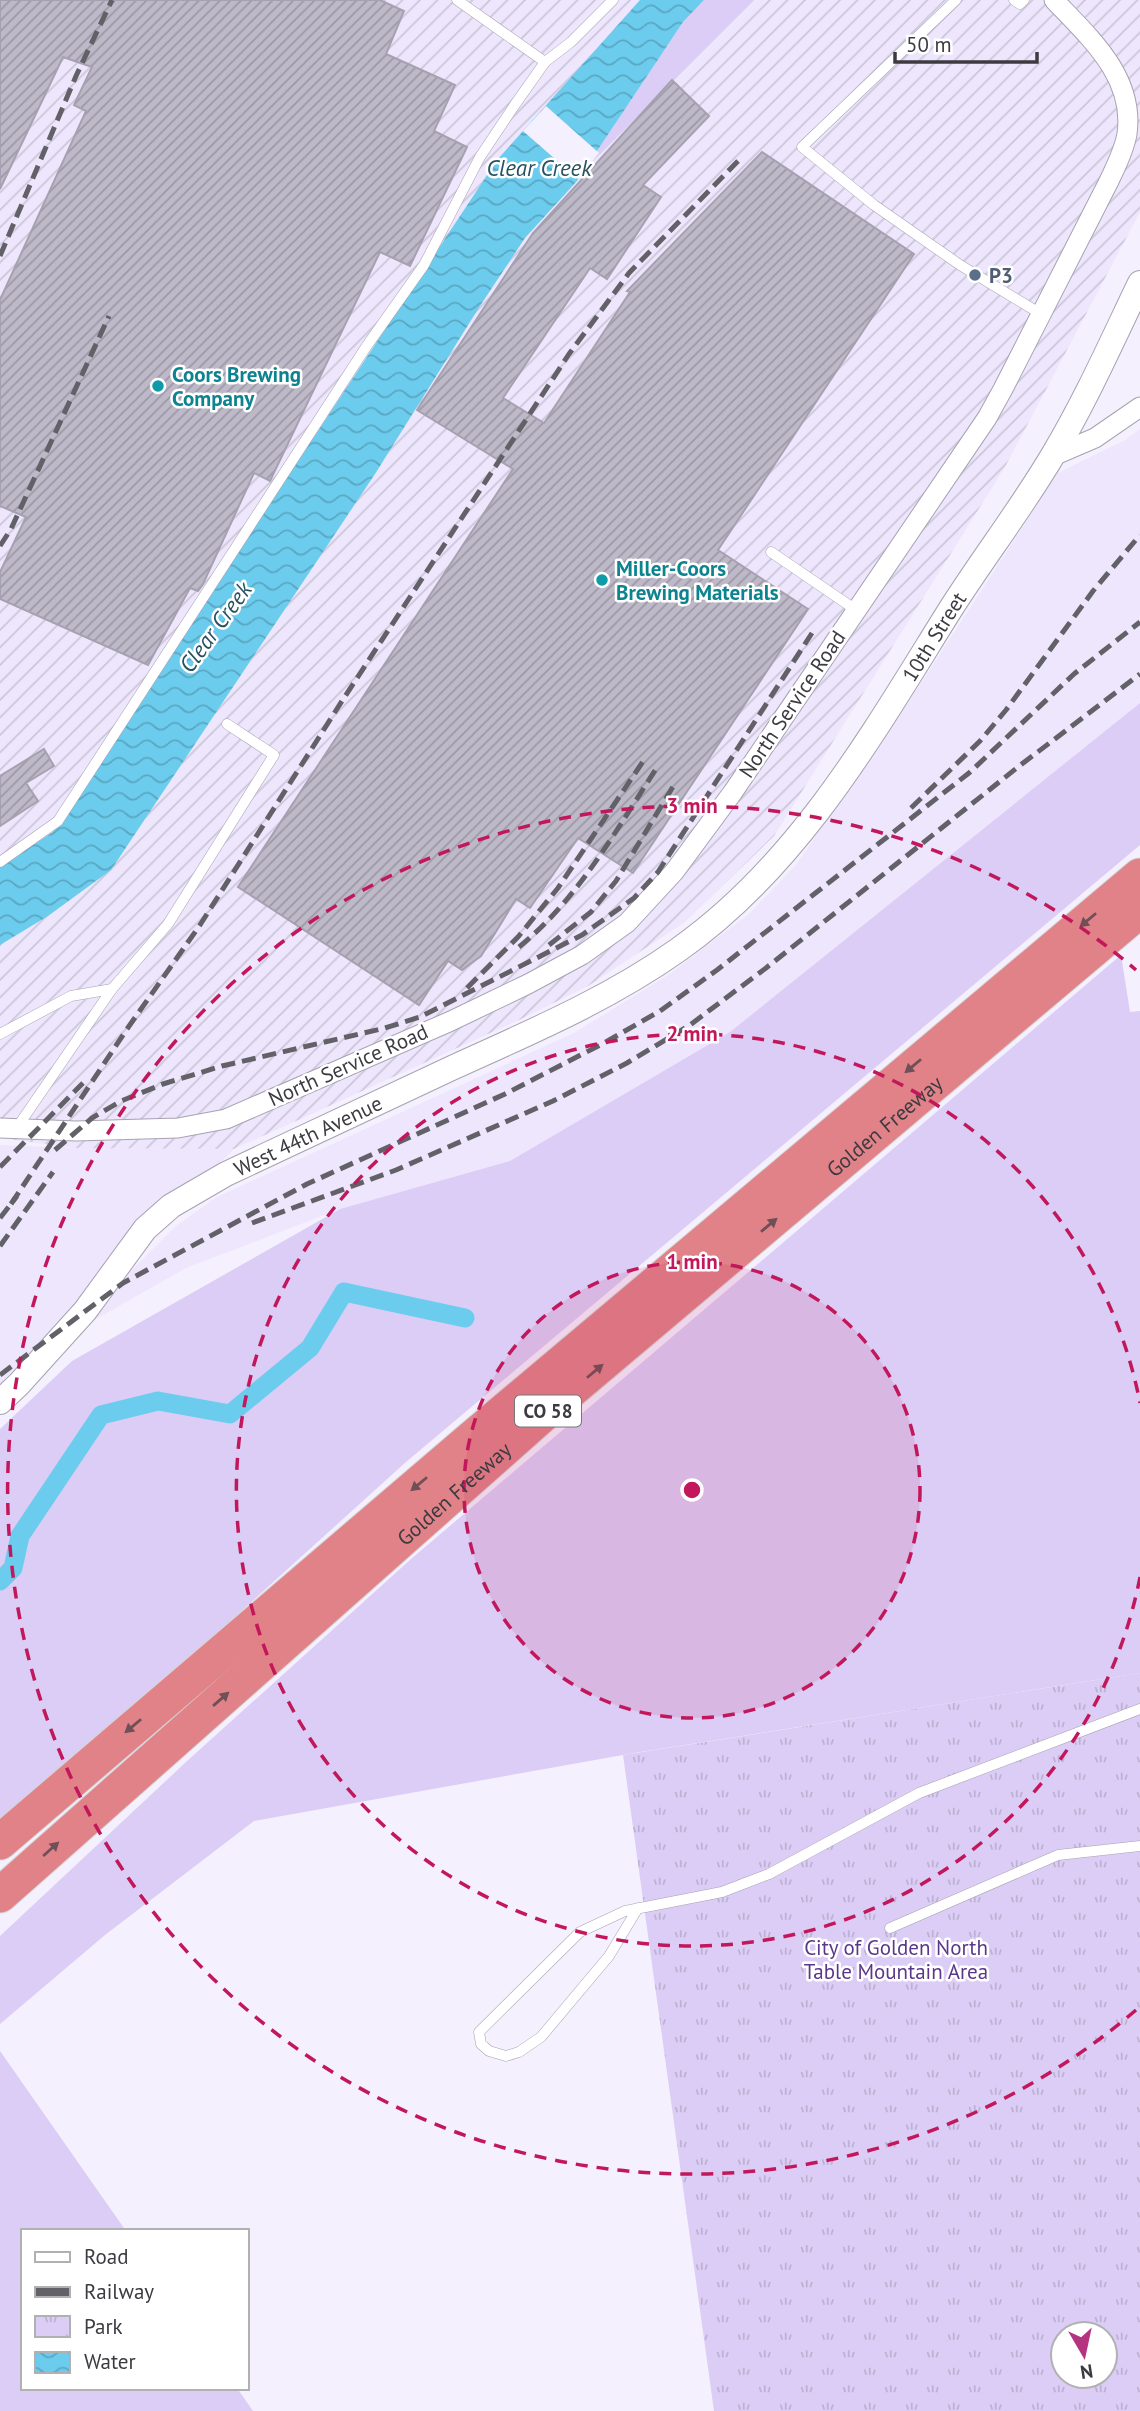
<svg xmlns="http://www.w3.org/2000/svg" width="1140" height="2411" font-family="'PT Sans',sans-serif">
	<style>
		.built { fill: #ede6fd }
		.industrial { fill: url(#industrial-furrows) }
		.green { fill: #dbcdf5 }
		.park { fill: url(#park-tufts); fill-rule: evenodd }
		.water { fill: url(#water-waves) }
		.pier { fill: #f5f0fd }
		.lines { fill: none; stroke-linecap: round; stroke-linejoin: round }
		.canal { stroke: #6cccee; stroke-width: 19 }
		.building { fill: url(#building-hatch); stroke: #a6a1b0; stroke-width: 2 }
		.service-casing { stroke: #a7a2b1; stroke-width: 11 }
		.minor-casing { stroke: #a7a2b1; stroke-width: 21 }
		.tertiary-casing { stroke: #a7a2b1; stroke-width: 26 }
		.motorway-casing { stroke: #d4d4d5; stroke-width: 37 }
		.service { stroke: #fff; stroke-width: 10 }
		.minor { stroke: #fff; stroke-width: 19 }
		.tertiary { stroke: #fff; stroke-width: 24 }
		.motorway { stroke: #e08287; stroke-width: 35 }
		.rail { stroke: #636168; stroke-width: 5; stroke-dasharray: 14 7; stroke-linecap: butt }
		.oneway { fill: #6e5056 }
		.ring { fill: none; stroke: #c2185b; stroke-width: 3.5; stroke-dasharray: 12 9 }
		.service-dot { fill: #5c6f8a; stroke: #fff; stroke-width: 2.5 }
		.culture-dot { fill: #0f9aa8; stroke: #fff; stroke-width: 2.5 }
		.labels { text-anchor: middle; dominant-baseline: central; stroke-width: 5; stroke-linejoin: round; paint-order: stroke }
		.shield { fill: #fff; stroke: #77767a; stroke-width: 2 }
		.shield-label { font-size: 19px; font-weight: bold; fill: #3d3b41 }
		.service-label { font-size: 21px; font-weight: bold; fill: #4e5e75; stroke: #fff; text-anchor: start }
		.culture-label { font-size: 21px; font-weight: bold; fill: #0d838f; stroke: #fff; text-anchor: start }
		.street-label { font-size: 21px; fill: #3d3b41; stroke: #fff }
		.park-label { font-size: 21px; fill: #5b3789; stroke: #fff }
		.water-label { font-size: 23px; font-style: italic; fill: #285261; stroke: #fff }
		.centre { fill: #c2185b; stroke: #fff; stroke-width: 3.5 }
		.ring-label { font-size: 21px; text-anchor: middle; font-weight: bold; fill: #c2185b; stroke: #fff; stroke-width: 5; stroke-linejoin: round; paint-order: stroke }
	</style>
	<defs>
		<pattern id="industrial-furrows" width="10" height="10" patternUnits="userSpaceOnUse" patternTransform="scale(1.75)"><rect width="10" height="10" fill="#ede6fd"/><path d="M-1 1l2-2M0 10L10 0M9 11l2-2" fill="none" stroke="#ccc6da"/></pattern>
		<pattern id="park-tufts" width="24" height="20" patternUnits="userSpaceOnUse" patternTransform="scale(1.75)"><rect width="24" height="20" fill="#dbcdf5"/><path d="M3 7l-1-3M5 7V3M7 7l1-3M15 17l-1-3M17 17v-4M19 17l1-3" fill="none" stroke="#bdb1d3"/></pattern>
		<pattern id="water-waves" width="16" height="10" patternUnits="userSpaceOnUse" patternTransform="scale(1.75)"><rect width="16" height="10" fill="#6cccee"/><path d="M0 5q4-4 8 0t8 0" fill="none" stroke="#5aa7c2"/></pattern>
		<pattern id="building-hatch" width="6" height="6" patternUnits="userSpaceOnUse" patternTransform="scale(1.75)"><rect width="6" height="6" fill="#beb9c8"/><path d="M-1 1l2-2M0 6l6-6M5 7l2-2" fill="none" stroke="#9c98a4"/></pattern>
	</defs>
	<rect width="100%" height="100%" fill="#f5f0fd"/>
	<!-- built -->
	<path class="built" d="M1140 429V703L730 1032 510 1161 340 1209 186 1268 45 1348 0 1395V1145L76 1148 234 1149 85 1295 132 1270 176 1226 217 1197 574 1033 668 975 749 914 795 866 898 718 1058 473 1125 440Z"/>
	<!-- industrial -->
	<path class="industrial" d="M0 0H1140V212L1005 467 774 836 685 922 588 986 519 1020 234 1149 76 1148 0 1138Z"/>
	<!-- green -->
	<g class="green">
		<path d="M704 0H754L600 154 597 151 683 22Z"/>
		<path d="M1140 703V845L406 1462 61 1774 0 1832V1429L72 1361 340 1209 510 1161 730 1032Z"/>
		<path d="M1121 955 1130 1012 1140 1011V1673L634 1753 254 1821 105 1935 0 2024V1936L186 1762 411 1559Z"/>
		<path d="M0 2051 126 2231H23V2388H237L253 2411H0Z"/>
	</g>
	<!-- park -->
	<path class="park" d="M1140 1673V2411H714L623 1755ZM1063 2334H1105V2376H1063Z"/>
	<!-- water -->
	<path class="water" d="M640 0H704L683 22 577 181 525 238 480 306 375 474 111 870 48 916 0 945V866L53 832 497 160Z"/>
	<!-- pier -->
	<path class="pier" d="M546 106 599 153 578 179 523 131Z"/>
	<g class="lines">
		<!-- canal -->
		<path class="canal" d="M0 1581 13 1568 20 1536 101 1415 158 1401 230 1414 310 1348 344 1292 465 1318"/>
	</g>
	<!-- building -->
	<g class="building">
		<path d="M0 0H380L404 11 386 54 455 85 434 131 467 147 410 266 380 252 270 481 254 473 203 584 198 591 190 588 148 665 0 599V572L26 517 0 506V300L86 111 74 105 92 67 63 57 0 189Z"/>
		<path d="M672 80 709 116 643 185 661 197 607 279 590 268 503 398 544 423 630 292 627 291 762 152 914 254 718 550 808 609 633 873 578 838 530 908 516 899 481 956 462 970 448 961 419 1005 238 887 513 469 417 410 533 233Z"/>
		<path d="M44 749 54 766 26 783 38 801 0 826V776Z"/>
	</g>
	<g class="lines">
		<defs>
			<g id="service">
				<path d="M457 0 545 62"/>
				<path d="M956 0 802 147 874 205 960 265 1041 314"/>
				<path d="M1014 0 1020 4 1024 0"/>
				<path d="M771 552 856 610"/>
				<path d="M0 862 58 821 366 347 424 265 480 157 514 106 545 62 571 42 613 0"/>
				<path d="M112 989 168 924 274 755 227 724"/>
				<path d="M0 1034 71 996 112 989 16 1129"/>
				<path d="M638 1908 609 1956 541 2037 519 2052 506 2056 489 2051 481 2044 479 2032 580 1932 625 1911 722 1892 769 1874 919 1793 1140 1709"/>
				<path d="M890 1928 1058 1855 1140 1846"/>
			</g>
			<g id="minor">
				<path d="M1053 456 1095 438 1140 407"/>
				<path d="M0 1128 76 1131 178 1128 226 1119 451 1021 528 984 582 955 627 923 674 872 733 792 987 418 1003 389 1109 181C1116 166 1124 151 1127 134 1135 77 1090 38 1054 0"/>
			</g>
			<g id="tertiary">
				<path id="s1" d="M0 1402 19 1384 85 1311 145 1229 171 1206 226 1174C302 1138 378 1102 454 1067 531 1032 609 999 678 950 799 865 873 733 950 610 983 558 1021 509 1053 455 1086 400 1112 341 1140 283"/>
			</g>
			<g id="motorway">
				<path d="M0 1842 471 1439 1140 876"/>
				<path id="s2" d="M0 1895 557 1402 1140 910"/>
			</g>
		</defs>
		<!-- service casing -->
		<use href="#service" class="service-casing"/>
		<!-- minor casing -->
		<use href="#minor" class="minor-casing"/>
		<!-- tertiary casing -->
		<use href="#tertiary" class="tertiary-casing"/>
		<!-- motorway casing -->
		<use href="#motorway" class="motorway-casing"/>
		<!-- service -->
		<use href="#service" class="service"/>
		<!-- minor -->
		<use href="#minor" class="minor"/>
		<!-- tertiary -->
		<use href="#tertiary" class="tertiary"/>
		<!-- motorway -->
		<use href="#motorway" class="motorway"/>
		<!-- rail -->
		<g class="rail">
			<path d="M0 256 76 76 112 0"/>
			<path d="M0 546 11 529 109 316"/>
			<path d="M911 808 980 741 1006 710 1093 591 1140 535"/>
			<path d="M549 945 591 912 616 881 674 785"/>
			<path d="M519 947C578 899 615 832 656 769"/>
			<path d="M467 988 518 937 558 888 644 760"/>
			<path d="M55 1150 92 1118 121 1101 163 1084 222 1066 385 1028 420 1017 582 935 634 898 658 872 812 633"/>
			<path d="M0 1167 83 1083"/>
			<path d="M11 1204 127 1029 200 925 342 701 569 354 629 273 739 160"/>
			<path d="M0 1218 17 1196"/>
			<path d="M252 1223 396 1170 553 1101 627 1063 690 1025 766 968 1018 767 1140 674"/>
			<path d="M0 1246 53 1172"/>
			<path d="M0 1375 123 1283 307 1184 505 1094 604 1043 660 1011 717 970 969 773 1074 674 1140 622"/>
		</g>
	</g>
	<!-- one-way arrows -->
	<defs><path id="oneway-solid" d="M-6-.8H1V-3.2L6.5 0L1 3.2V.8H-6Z" transform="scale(1.75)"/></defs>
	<g class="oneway">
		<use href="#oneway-solid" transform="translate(1088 920) rotate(140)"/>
		<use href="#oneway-solid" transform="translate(913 1066) rotate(140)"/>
		<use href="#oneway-solid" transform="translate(769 1225) rotate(-40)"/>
		<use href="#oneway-solid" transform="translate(595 1371) rotate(-40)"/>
		<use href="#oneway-solid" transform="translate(419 1484) rotate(140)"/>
		<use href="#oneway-solid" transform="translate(221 1699) rotate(-41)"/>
		<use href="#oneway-solid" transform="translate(133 1726) rotate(140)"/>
		<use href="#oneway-solid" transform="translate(51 1849) rotate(-42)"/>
	</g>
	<!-- distance rings -->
	<circle cx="692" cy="1490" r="228" fill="#c2185b" fill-opacity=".12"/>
	<g class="ring">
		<circle cx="692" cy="1490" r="228"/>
		<path d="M1140 1577A456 456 0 1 1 1140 1403"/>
		<path d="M1136 2010A684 684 0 1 1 1136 970"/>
	</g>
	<!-- markers -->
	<circle class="service-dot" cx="975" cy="275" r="7"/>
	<g class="culture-dot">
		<circle cx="158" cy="386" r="7"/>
		<circle cx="602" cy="580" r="7"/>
	</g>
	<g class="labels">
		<!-- shield labels -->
		<rect class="shield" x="515" y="1395.5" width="66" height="31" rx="5"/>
		<g class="shield-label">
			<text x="548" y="1411">CO 58</text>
		</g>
		<!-- service labels -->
		<g class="service-label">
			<text x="989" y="275">P3</text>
		</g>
		<!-- culture labels -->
		<g class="culture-label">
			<text x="172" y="374">Coors Brewing<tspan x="172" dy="24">Company</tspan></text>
			<text x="616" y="568">Miller-Coors<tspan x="616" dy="24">Brewing Materials</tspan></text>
		</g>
		<!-- street labels -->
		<g class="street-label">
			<text stroke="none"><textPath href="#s1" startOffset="1237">10th Street</textPath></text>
			<text transform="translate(792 704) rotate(-56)">North Service Road</text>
			<text transform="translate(348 1065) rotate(-24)">North Service Road</text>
			<text stroke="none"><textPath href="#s2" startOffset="1172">Golden Freeway</textPath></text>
			<text stroke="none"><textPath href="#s1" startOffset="415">West 44th Avenue</textPath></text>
			<text stroke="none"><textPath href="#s2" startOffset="606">Golden Freeway</textPath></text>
		</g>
		<!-- park labels -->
		<g class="park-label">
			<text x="896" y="1947">City of Golden North<tspan x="896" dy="24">Table Mountain Area</tspan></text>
		</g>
		<!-- water labels -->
		<g class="water-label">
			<text x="539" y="167">Clear Creek</text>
			<text transform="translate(215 627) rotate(-54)">Clear Creek</text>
		</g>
	</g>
	<circle cx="692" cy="1490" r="10" class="centre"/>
	<g class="ring-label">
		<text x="692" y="813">3 min</text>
		<text x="692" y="1041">2 min</text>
		<text x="692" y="1269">1 min</text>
	</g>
	<!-- legend -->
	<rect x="21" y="2229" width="228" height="161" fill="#ffffff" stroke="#b1b1b3" stroke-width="2"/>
	<rect x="35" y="2252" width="35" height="10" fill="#ffffff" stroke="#b1b1b3" stroke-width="2"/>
	<text x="84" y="2264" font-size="21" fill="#3d3b41">Road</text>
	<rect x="35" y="2287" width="35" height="10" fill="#636168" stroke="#b1b1b3" stroke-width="2"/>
	<text x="84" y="2299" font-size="21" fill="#3d3b41">Railway</text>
	<rect x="35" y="2316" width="35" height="21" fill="url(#park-tufts)" stroke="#b1b1b3" stroke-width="2"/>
	<text x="84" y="2334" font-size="21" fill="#3d3b41">Park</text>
	<rect x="35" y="2352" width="35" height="21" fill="url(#water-waves)" stroke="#b1b1b3" stroke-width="2"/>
	<text x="84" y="2369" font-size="21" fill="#3d3b41">Water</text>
	<!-- north arrow -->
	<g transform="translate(1084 2355) rotate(171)"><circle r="33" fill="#ffffff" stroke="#b1b1b3" stroke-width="2"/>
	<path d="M0-5L12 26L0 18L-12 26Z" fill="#b43480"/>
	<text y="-10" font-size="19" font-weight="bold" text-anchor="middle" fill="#3d3b41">N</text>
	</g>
	<!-- scale -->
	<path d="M895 52v10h142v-10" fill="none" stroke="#3d3b41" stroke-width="3.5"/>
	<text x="906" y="52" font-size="21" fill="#3d3b41" stroke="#ffffff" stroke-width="5" paint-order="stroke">50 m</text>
</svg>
